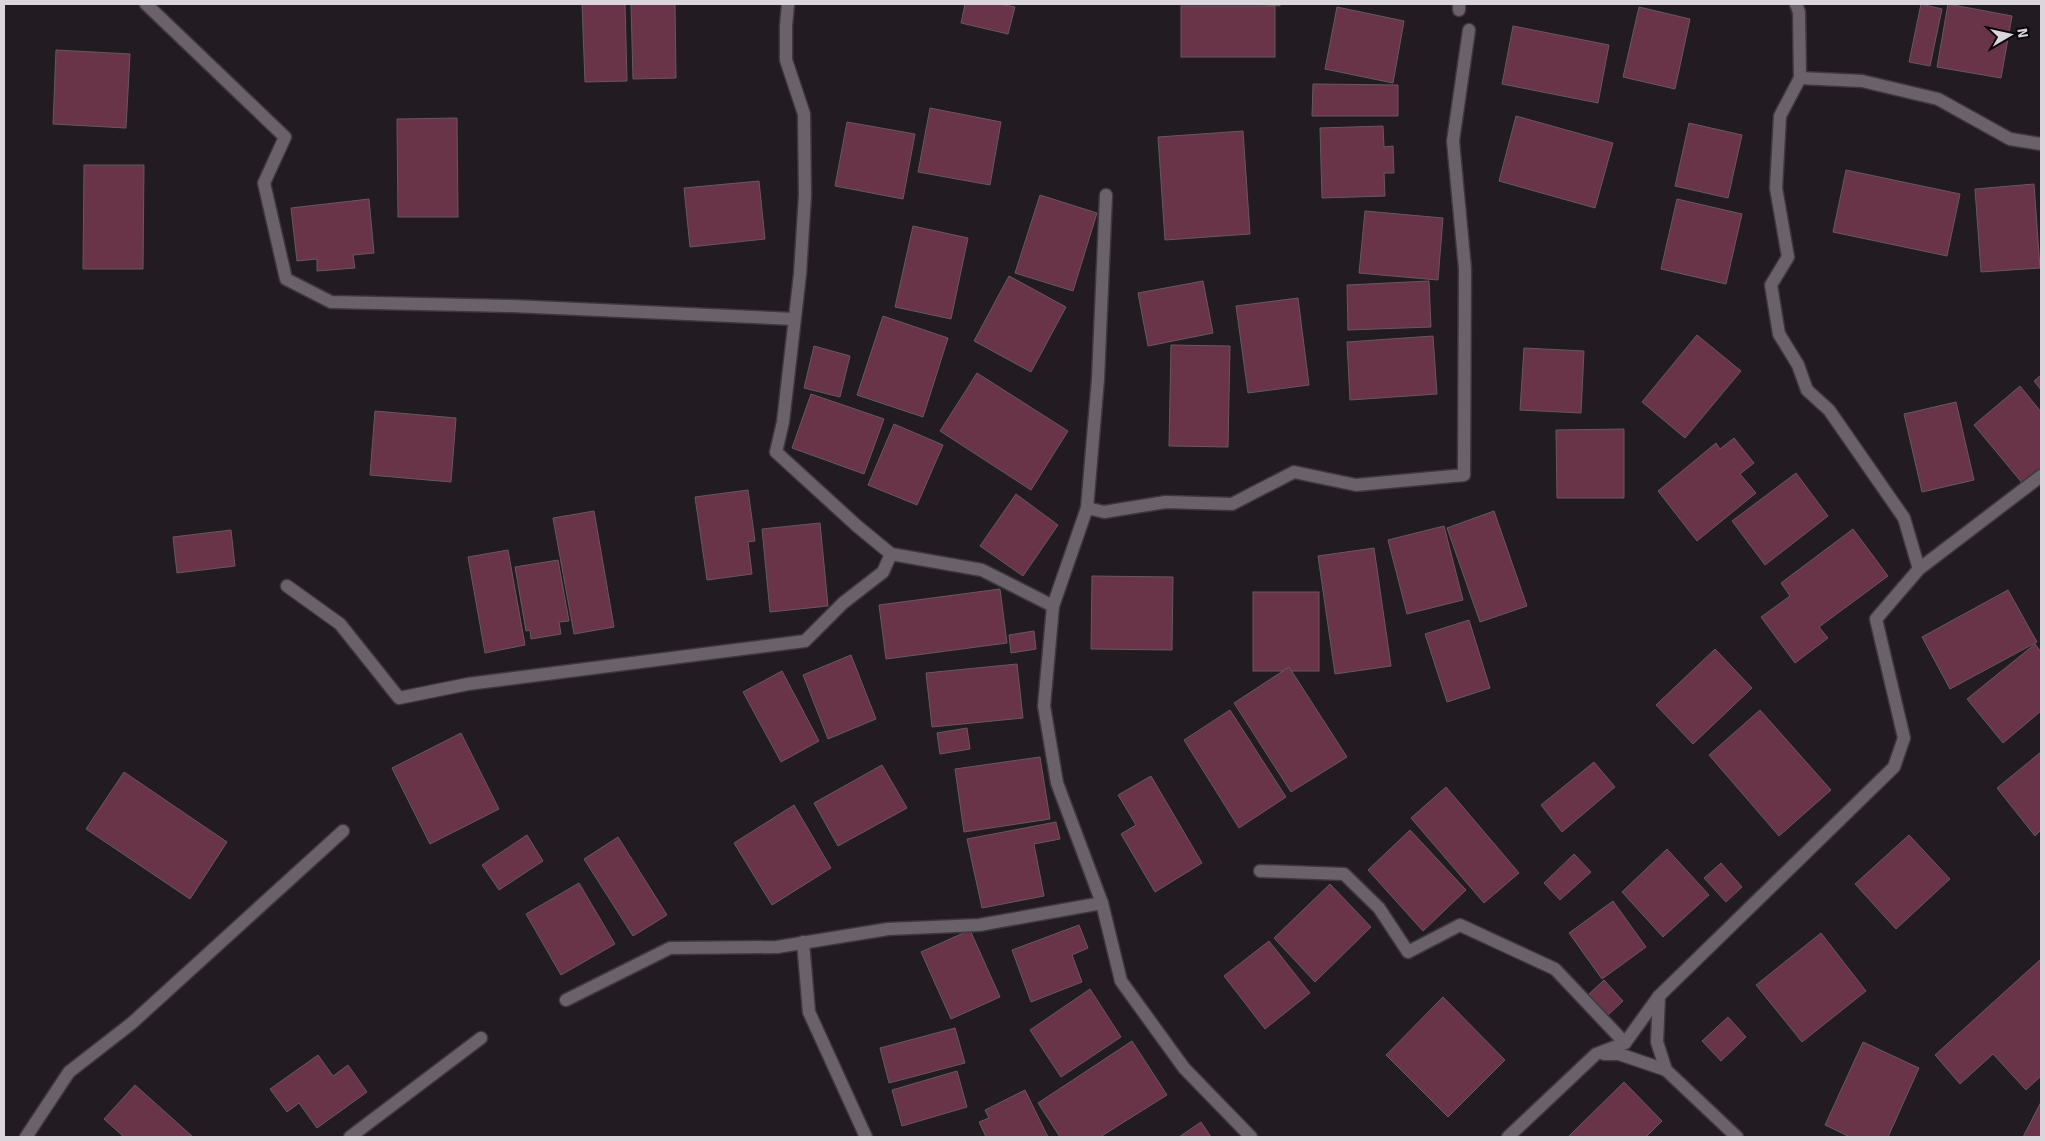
<svg xmlns="http://www.w3.org/2000/svg" width="2045" height="1141" font-family="Signika,sans-serif">
	<style>
		.building { fill: #693447; stroke: #67595d }
		.lines { fill: none; stroke-linecap: round; stroke-linejoin: round }
		.street-casing { stroke: #3e383e; stroke-width: 15 }
		.street { stroke: #6b616a; stroke-width: 12 }
	</style>
	<rect width="100%" height="100%" fill="#221b22"/>
	<!-- building -->
	<g class="building">
		<path d="M582 4H625L627 81 585 82Z"/>
		<path d="M631 4H675L676 78 633 79Z"/>
		<path d="M965 4H1000L1015 7 1008 34 961 23Z"/>
		<path d="M1256 4H1280V6Z"/>
		<path d="M1921 4 1942 9 1930 66 1909 62Z"/>
		<path d="M1948 4 2012 16 2001 78 1937 67Z"/>
		<rect x="1181" y="6" width="94" height="51"/>
		<path d="M1337 7 1404 21 1393 83 1325 69Z"/>
		<path d="M1639 7 1690 19 1675 89 1623 77Z"/>
		<path d="M1513 26 1609 45 1598 103 1502 84Z"/>
		<path d="M56 50 130 54 126 128 53 124Z"/>
		<path d="M1313 84 1398 85V116H1312Z"/>
		<path d="M930 108 1001 122 990 185 918 172Z"/>
		<path d="M1516 116 1613 143 1595 208 1499 181Z"/>
		<path d="M457 118 458 217H398L397 119Z"/>
		<path d="M847 122 915 134 903 199 835 186Z"/>
		<path d="M1689 123 1742 135 1728 198 1675 186Z"/>
		<path d="M1383 126 1384 147 1393 146 1394 173H1384L1385 196 1322 198 1320 128Z"/>
		<path d="M1243 131 1250 234 1165 240 1158 137Z"/>
		<path d="M84 165H144L143 269H83Z"/>
		<path d="M1846 170 1960 194 1947 256 1833 232Z"/>
		<path d="M759 181 765 239 690 247 684 188Z"/>
		<path d="M2034 184 2040 268 1981 272 1975 189Z"/>
		<path d="M1040 195 1097 213 1073 291 1015 273Z"/>
		<path d="M369 199 374 253 353 255 355 268 317 271V259L297 261 291 208Z"/>
		<path d="M1677 199 1742 214 1726 284 1661 269Z"/>
		<path d="M1365 211 1443 218 1438 280 1359 273Z"/>
		<path d="M913 226 968 238 951 319 895 307Z"/>
		<path d="M1009 276 1066 307 1031 372 974 341Z"/>
		<path d="M1203 281 1213 333 1148 346 1138 293Z"/>
		<path d="M1429 281 1431 327 1348 330 1347 285Z"/>
		<path d="M1298 298 1309 385 1248 393 1236 306Z"/>
		<path d="M883 316 948 338 923 417 857 395Z"/>
		<path d="M1697 335 1741 371 1685 438 1642 402Z"/>
		<path d="M1433 336 1437 394 1350 400 1347 342Z"/>
		<path d="M1171 345 1230 346 1228 447 1169 446Z"/>
		<path d="M814 346 850 356 840 397 804 388Z"/>
		<path d="M1524 348 1584 351 1581 413 1520 410Z"/>
		<path d="M977 373 1068 431 1031 490 940 431Z"/>
		<path d="M2041 375V390L2034 381Z"/>
		<path d="M2020 386 2041 412V469L2023 484 1974 425Z"/>
		<path d="M811 394 884 419 864 474 792 448Z"/>
		<path d="M1956 402 1974 480 1922 492 1904 414Z"/>
		<path d="M375 411 456 418 451 482 370 475Z"/>
		<path d="M894 424 943 445 917 505 868 485Z"/>
		<path d="M1624 429V498H1557L1556 430Z"/>
		<path d="M1734 438 1754 463 1740 474 1756 493 1697 541 1658 491 1716 443 1720 449Z"/>
		<path d="M1796 473 1828 516 1765 565 1732 521Z"/>
		<path d="M748 490 755 541 748 542 752 574 707 580 695 497Z"/>
		<path d="M1016 494 1058 525 1023 576 980 546Z"/>
		<path d="M594 511 614 627 574 634 553 518Z"/>
		<path d="M1494 511 1527 606 1480 622 1447 528Z"/>
		<path d="M820 523 828 606 770 612 762 529Z"/>
		<path d="M1444 526 1463 600 1407 614 1388 540Z"/>
		<path d="M1853 529 1888 576 1819 627 1828 638 1795 663 1761 617 1790 596 1781 583Z"/>
		<path d="M231 530 235 566 177 573 173 537Z"/>
		<path d="M1374 548 1391 666 1335 674 1318 556Z"/>
		<path d="M508 550 525 645 485 653 468 557Z"/>
		<path d="M558 560 569 621 559 622 561 634 531 639 530 630 526 631 515 567Z"/>
		<path d="M1092 576 1173 577 1172 650 1091 649Z"/>
		<path d="M1000 589 1007 643 886 659 879 605Z"/>
		<path d="M2008 590 2037 642 1950 689 1922 637Z"/>
		<rect x="1253" y="592" width="66" height="79"/>
		<path d="M1469 620 1490 688 1447 702 1425 634Z"/>
		<path d="M1034 631 1036 649 1011 653 1009 635Z"/>
		<path d="M2035 644 2041 652V711L2003 743 1967 699Z"/>
		<path d="M1715 649 1752 688 1693 744 1656 705Z"/>
		<path d="M851 655 876 719 828 739 803 675Z"/>
		<path d="M1017 664 1023 718 932 727 926 673Z"/>
		<path d="M1289 667 1347 757 1291 792 1234 703Z"/>
		<path d="M782 671 819 741 781 762 743 692Z"/>
		<path d="M1230 710 1286 797 1239 828 1184 740Z"/>
		<path d="M1760 710 1831 790 1779 836 1709 755Z"/>
		<path d="M967 728 970 749 940 754 937 733Z"/>
		<path d="M461 733 499 809 430 844 392 768Z"/>
		<path d="M2041 752V830L2035 836 1997 788Z"/>
		<path d="M1040 757 1050 819 964 832 955 769Z"/>
		<path d="M1594 762 1615 787 1562 832 1541 805Z"/>
		<path d="M882 765 907 808 838 846 814 803Z"/>
		<path d="M124 772 227 842 190 899 86 829Z"/>
		<path d="M1151 776 1202 863 1155 892 1121 834 1136 825 1118 795Z"/>
		<path d="M1446 787 1519 873 1484 903 1411 818Z"/>
		<path d="M794 805 831 868 772 905 734 843Z"/>
		<path d="M1056 822 1060 839 1034 844 1044 896 982 908 967 839Z"/>
		<path d="M1410 830 1466 890 1423 931 1368 870Z"/>
		<path d="M527 835 543 861 499 890 482 865Z"/>
		<path d="M1909 835 1950 879 1896 929 1855 884Z"/>
		<path d="M618 837 667 915 633 936 584 859Z"/>
		<path d="M1667 849 1709 895 1663 937 1622 892Z"/>
		<path d="M1574 854 1591 872 1560 900 1544 883Z"/>
		<path d="M1721 863 1742 887 1726 902 1704 878Z"/>
		<path d="M579 883 615 944 561 975 526 914Z"/>
		<path d="M1330 884 1371 927 1315 982 1274 938Z"/>
		<path d="M1613 901 1646 947 1602 979 1569 933Z"/>
		<path d="M1079 925 1088 948 1072 955 1082 982 1031 1002 1012 950Z"/>
		<path d="M970 930 1000 997 951 1019 921 952Z"/>
		<path d="M1821 933 1866 991 1802 1042 1756 985Z"/>
		<path d="M1269 941 1310 993 1265 1029 1224 976Z"/>
		<path d="M2041 959V1076L2026 1090 1993 1054 1960 1084 1935 1055Z"/>
		<path d="M1604 980 1623 1001 1608 1015 1589 994Z"/>
		<path d="M1090 989 1121 1037 1061 1077 1030 1030Z"/>
		<path d="M1443 997 1505 1060 1448 1117 1386 1055Z"/>
		<path d="M1728 1017 1746 1037 1721 1061 1702 1041Z"/>
		<path d="M955 1028 965 1063 889 1083 880 1048Z"/>
		<path d="M1132 1041 1167 1095 1100 1137H1060L1038 1103Z"/>
		<path d="M1863 1042 1919 1068 1888 1137H1850L1825 1125Z"/>
		<path d="M318 1055 333 1076 348 1065 367 1092 317 1128 299 1103 287 1112 270 1089Z"/>
		<path d="M957 1071 967 1107 902 1126 892 1090Z"/>
		<path d="M1624 1082 1662 1121 1646 1137H1568Z"/>
		<path d="M135 1085 193 1137H124L104 1119Z"/>
		<path d="M1025 1090 1048 1137H986L979 1122 989 1118 985 1110Z"/>
		<path d="M2041 1102V1137H2023Z"/>
		<path d="M1201 1122 1211 1137H1179Z"/>
	</g>
	<g class="lines">
		<defs>
			<g id="street">
				<path d="M146 4 285 137 264 183 286 279 331 302 512 306 794 319"/>
				<path d="M788 4 786 26V60L804 114 805 195 800 274 783 422 776 452 857 526 891 554 982 570 1053 606"/>
				<path d="M1796 4 1799 12 1800 78 1780 116 1776 188 1788 257 1771 285 1779 334 1798 365 1807 390 1829 410 1904 518 1919 569"/>
				<path d="M1459 10V4"/>
				<path d="M1800 78 1862 81 1938 99 2010 139 2041 144"/>
				<path d="M1106 195 1098 379 1087 508 1053 606 1044 706 1057 783 1102 903 1121 981 1184 1068 1251 1137"/>
				<path d="M1087 508 1104 512 1166 502 1232 504 1294 472 1356 485 1464 475 1465 269 1453 141 1469 30"/>
				<path d="M287 586 340 624 399 698 468 684 805 641 843 603 883 572 891 554"/>
				<path d="M1260 871 1344 874 1379 908 1408 952 1460 925 1555 969 1625 1043"/>
				<path d="M803 942 809 1012 866 1137"/>
				<path d="M1659 996 1657 1042 1666 1070 1737 1137"/>
				<path d="M566 1000 670 948 777 947 888 929 979 925 1102 903"/>
				<path d="M1604 1054H1619L1666 1070"/>
				<path d="M26 1137 69 1072 132 1023 343 831"/>
				<path d="M350 1137 481 1038"/>
				<path d="M1508 1137 1596 1054 1625 1043 1659 996 1894 767 1904 738 1876 619 1919 569 2041 476"/>
			</g>
		</defs>
		<!-- street casing -->
		<use href="#street" class="street-casing"/>
		<!-- street -->
		<use href="#street" class="street"/>
	</g>
	<!-- border -->
	<rect width="2045" height="1141" fill="none" stroke="#dbd6db" stroke-width="10"/>
	<!-- north arrow -->
	<g transform="translate(2010 35) rotate(81)" stroke="#0a070a" stroke-width="4" paint-order="stroke">
	<path d="M0-4L9 19L0 12L-9 19Z" fill="#dbd6db"/>
	<text y="-8" font-size="14" font-weight="bold" text-anchor="middle" fill="#dbd6db">N</text>
	</g>
</svg>
